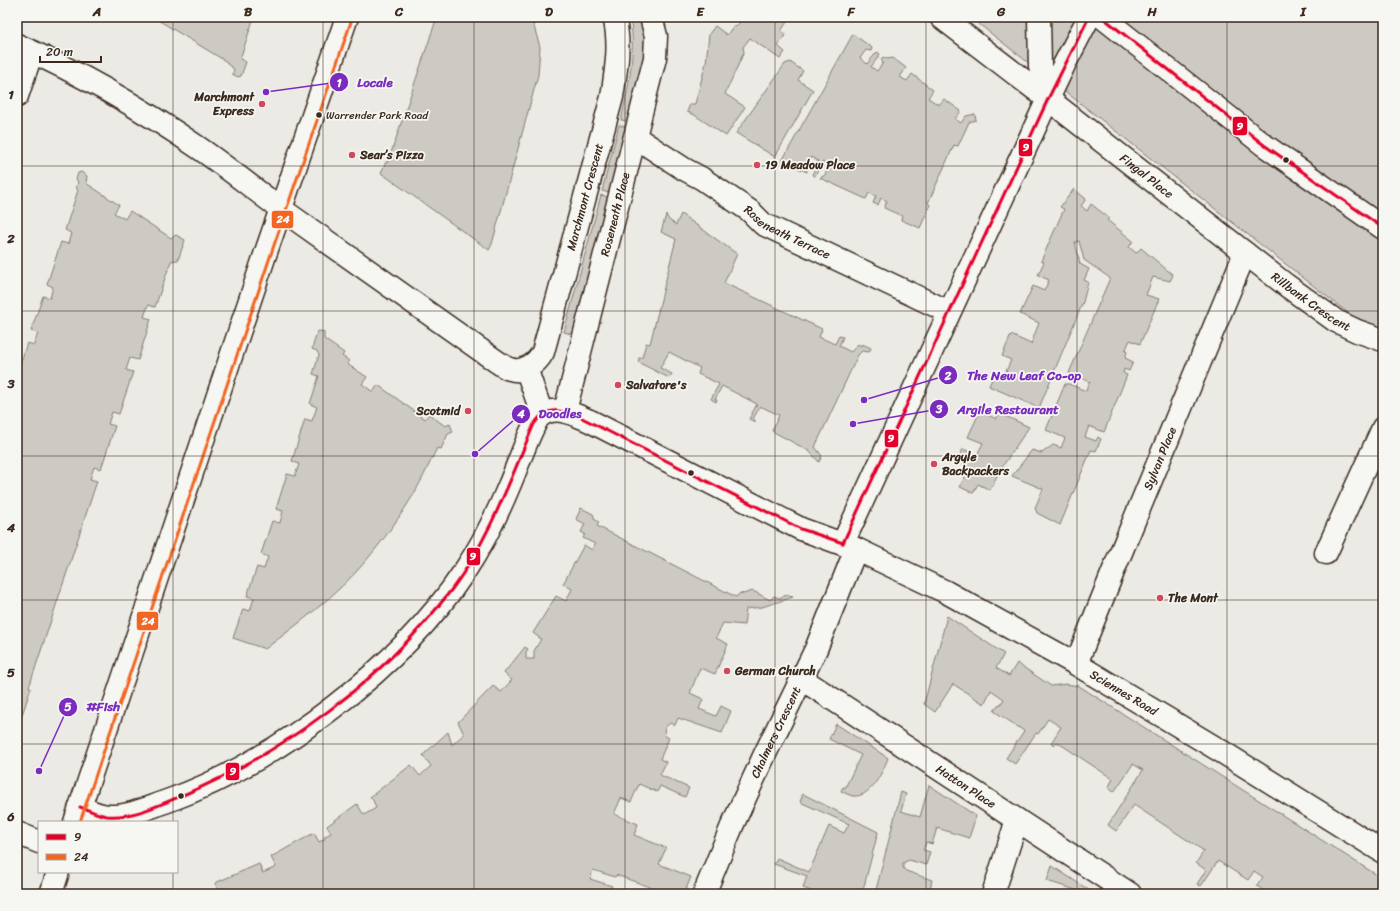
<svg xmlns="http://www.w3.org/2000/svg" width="1400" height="911" font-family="Sriracha,sans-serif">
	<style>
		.green { fill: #cdcac4; stroke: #847a71 }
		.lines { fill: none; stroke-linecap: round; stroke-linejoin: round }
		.minor-casing { stroke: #3b2a1e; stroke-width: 25 }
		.major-casing { stroke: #3b2a1e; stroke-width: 25 }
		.minor { stroke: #f6f6f2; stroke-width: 22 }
		.major { stroke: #f6f6f2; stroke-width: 22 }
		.bus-1-casing { stroke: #f6f6f2; stroke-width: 6 }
		.bus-2-casing { stroke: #f6f6f2; stroke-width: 6 }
		.bus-1 { stroke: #e4002b; stroke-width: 3 }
		.bus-2 { stroke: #f26522; stroke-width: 3 }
		.grid { fill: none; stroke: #3b2a1e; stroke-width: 1; stroke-opacity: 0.55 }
		.poi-dot { fill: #d1495b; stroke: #f6f6f2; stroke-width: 1.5 }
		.bus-dot { fill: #3b2a1e; stroke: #f6f6f2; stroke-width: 1.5 }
		.labels { text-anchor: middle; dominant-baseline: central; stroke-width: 3.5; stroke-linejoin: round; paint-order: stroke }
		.bus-label { font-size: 11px; fill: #3b2a1e; stroke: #f6f6f2; text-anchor: start }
		.poi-label { font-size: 12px; font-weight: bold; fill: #3b2a1e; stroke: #f6f6f2; text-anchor: start }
		.street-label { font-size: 12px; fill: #3b2a1e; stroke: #f6f6f2 }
		.leader { fill: none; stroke: #7b2cbf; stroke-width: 1.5 }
		.callout-dot { fill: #7b2cbf; stroke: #f6f6f2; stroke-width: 1.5 }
		.mark-label { font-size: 12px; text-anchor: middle; font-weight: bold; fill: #fff }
		.callout-label { font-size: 13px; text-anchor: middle; font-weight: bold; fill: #7b2cbf; stroke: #f6f6f2; stroke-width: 3.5; stroke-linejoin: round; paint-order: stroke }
		.line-badge { stroke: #f6f6f2; stroke-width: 1.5 }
		.badge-label { font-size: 11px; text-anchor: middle; font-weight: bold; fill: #fff }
		.neatline { fill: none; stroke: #3b2a1e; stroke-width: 1.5 }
		.grid-label { font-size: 13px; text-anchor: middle; font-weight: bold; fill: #3b2a1e }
	</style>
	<rect width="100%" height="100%" fill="#ebeae5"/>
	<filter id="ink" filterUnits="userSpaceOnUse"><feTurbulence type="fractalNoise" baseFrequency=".025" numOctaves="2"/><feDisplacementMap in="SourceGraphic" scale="8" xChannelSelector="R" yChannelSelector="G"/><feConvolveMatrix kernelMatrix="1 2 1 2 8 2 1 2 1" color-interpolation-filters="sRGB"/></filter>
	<g filter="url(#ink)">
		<!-- green -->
		<g class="green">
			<path d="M153 17H254L240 59 246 62 241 76 238 77 232 74 234 71 233 68 227 64V62Z"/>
			<path d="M437 17H529L532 20 540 47 538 75 492 244 489 250 381 173 386 162H388Z"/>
			<path d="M630 17H645L649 38 633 122 621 120C629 86 636 52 630 17Z"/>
			<path d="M740 17H786L789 19 781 31 786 34 778 46 785 52 780 59 750 38 743 47 744 52 725 94 745 107 726 136 693 114 687 112 690 104H695L706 63 709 34 715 26 727 35 734 25 736 27 741 20 739 19Z"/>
			<path d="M970 17H1383V328L1352 316Z"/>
			<path d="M853 34 872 48 871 51 866 50 860 58 867 64 877 52 880 54 871 67 877 71 883 63 881 59 883 57 887 59 893 58 906 68 900 77 907 81 912 74 933 90 928 98 939 105 944 99 961 111 955 119 961 123 966 116 975 114 976 120 969 122 958 146 954 145 928 203 930 205 920 228 901 220 902 216 884 208 887 201 881 198 878 205 873 203 876 196 869 193 866 199 820 178 825 175 829 166 822 162 815 176 812 175 818 161 811 157 806 166 807 172 782 161Z"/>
			<path d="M790 62 803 71 798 80 813 90 775 157 736 133 785 64Z"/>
			<path d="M619 125 631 128 613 194 602 191Z"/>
			<path d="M81 172 87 176 86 183 119 205 114 213 125 219 130 211 171 238 176 235 185 240 178 260H176L171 261 155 307 148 305 144 317 151 319 138 360 130 358 126 370 133 372 119 414 112 412 108 424 115 426 101 469 94 467 90 479 97 481 29 687 31 688 17 730V397L20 388 17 386V374L27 343 34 345 38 333 31 331 43 296 50 298 53 287 47 284 61 242 68 244 71 233 65 230 78 190 76 188 78 182 76 179 78 173Z"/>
			<path d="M1074 189 1086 199 1081 206 1087 211 1091 204 1109 218 1107 220 1133 241 1129 247 1136 253 1141 248 1173 275 1170 281 1153 277 1146 295 1159 299 1140 344 1130 340 1125 351 1127 352 1125 358 1133 362 1129 371 1124 369 1123 373 1127 375 1104 432 1089 426 1085 437 1096 441 1098 437 1101 439 1096 451 1091 450 1060 525 1037 513 1035 508 1043 489 1012 476 1032 450 1042 453 1053 445 1061 448 1065 438 1046 430 1065 384H1069L1086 391 1090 382 1069 373 1110 278 1084 260 1079 241 1075 242 1080 264 1089 269 1084 280 1088 282 1083 302 1039 408 989 386 995 372 1004 376 1011 360 1002 356 1011 335 1031 344 1039 323 1020 314 1033 286 1044 291 1049 280 1038 275 1044 262 1041 261 1064 209 1060 207Z"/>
			<path d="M601 195 612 198 575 335 564 332Z"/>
			<path d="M681 214 737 254 724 283 822 329 819 337 835 344 839 336 843 337 839 346 851 352 858 344 861 346 862 344 871 348 869 352 862 351 858 355 815 447 822 456 819 462 809 451 772 431 779 415 760 406 753 419 755 420V422L749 419 757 404 722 386 715 399 717 400 716 402 711 399 719 384 698 374 700 368 669 352 660 368 672 374 669 378 638 362 639 358H642L646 343 650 344 676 239 661 232 666 215 669 220 676 225Z"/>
			<path d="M319 331 324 332V339L344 353 342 356 349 361 347 364 367 377 362 384 373 392 378 385 425 419 429 414 445 426 450 424 453 432 448 434 441 449 437 448C430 462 423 478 415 492 400 517 383 541 364 563 337 595 298 624 265 649L233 638 243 609 250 611 254 598 247 596 257 567 264 569 268 557 261 554 272 521 280 523 283 511 276 509 287 474 295 476 299 464 292 461 305 419 312 421 317 407 310 404 319 376 313 374 319 355 317 351 312 349 317 332Z"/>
			<path d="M980 411 996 419 999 413 1029 427 1000 470 990 490 978 484 973 493 960 487 969 468 957 462 963 449 977 455 983 443 968 437Z"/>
			<path d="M581 508 593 514 595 520 599 522 597 526 736 597 740 593 743 594 753 591 770 600 774 596 779 598 787 595 793 597 762 607 746 609 744 625 723 623 716 638 728 644 715 674 700 668 690 693 703 699 699 709 716 716 721 706 731 711 722 733 678 718 675 725 671 723C665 726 663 729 665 736L669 738 660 759 666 762 660 775 689 788 685 797 660 786 657 792 639 784 631 802 621 798 614 814 638 824 634 835 666 848 659 864 691 877 684 894H670L616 875 615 877 593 870 590 879 612 886 609 894H216L219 892 215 883 259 864 263 873 276 867 271 857 314 833 319 842 325 839 324 837 331 833 327 826 357 804 364 815 376 808 373 800 370 797 411 765 420 776 431 766 423 755 448 732 452 745 464 734 458 722 493 686 501 692 512 680 504 673 525 647 528 649 526 652V659H534V651L541 639 533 633 556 596 566 601 572 589 563 584 584 545 592 550 595 544 583 538 585 534 581 532 585 524 576 519Z"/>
			<path d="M947 616 1004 654 996 668 1009 676 1017 663 1051 686 1066 684 1079 686 1383 879V894H1269L1257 886 1263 877 1254 871 1248 880 1218 861 1201 886 1197 884 1206 870 1196 863 1204 851 1134 805 1116 831 1108 825 1143 770 1133 764 1114 792 1108 788 1113 779 1057 742 1054 745 1051 743 1061 727 1048 719 1038 734 1036 733 1015 764 1006 758 1024 731 994 711 999 704 1000 705 1004 699 991 690 984 704 953 684 935 712 924 704Z"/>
			<path d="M836 724 888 758C883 771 871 798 853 796 849 795 845 793 841 791L843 787 845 788 861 755 829 739Z"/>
			<path d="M929 785 976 816 969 838 937 828 932 844 926 842 923 850 930 852 926 865 909 860 903 863V868L906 871 932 880 930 889 944 894H875L901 792 906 794 901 811 920 817Z"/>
			<path d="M803 794 878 832 862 894H819L803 888 807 876 774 864 777 858 809 872 829 826 844 833 849 824 800 802Z"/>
			<path d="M1052 866 1095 894H1078L1079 891 1047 881Z"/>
		</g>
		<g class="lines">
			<defs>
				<g id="minor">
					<path id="s1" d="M941 17 1048 99 1286 285 1336 321 1357 331 1383 340"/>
					<path d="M1039 17 1040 66 1048 99"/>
					<path id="s2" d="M17 45C80 73 141 108 199 148 228 168 255 190 284 211 354 261 425 311 496 361 501 364 505 368 510 369 524 374 537 363 543 352L612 97C616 71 621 43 614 17"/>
					<path d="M17 96 32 52"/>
					<path id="s3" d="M635 137 684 169 701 178 750 211 763 224 949 312"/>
					<path d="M526 368 542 414"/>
					<path id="s4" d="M565 411 655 58 656 36 651 17"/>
					<path d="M843 543 1048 99 1064 65 1089 17"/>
					<path d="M1326 553 1383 428"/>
					<path id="s5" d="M1076 664 1117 562 1245 253"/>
					<path id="s6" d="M802 679 1130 894"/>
					<path id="s7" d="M80 807C89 811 98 815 108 816 129 817 150 807 170 800 276 762 402 666 464 572 482 545 497 515 509 486 519 463 526 439 538 418 554 403 573 414 590 421L801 529 856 549 946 592 1076 664 1224 753 1383 852"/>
					<path d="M75 822 266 252 347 17"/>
					<path d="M17 833 39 842"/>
					<path d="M51 894 58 872"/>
					<path id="s8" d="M704 894 732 826 765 754 816 649 856 549"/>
					<path d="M993 894 1017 820"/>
				</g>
				<path id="major" d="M1102 17 1264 145 1383 228"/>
			</defs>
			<!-- minor casing -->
			<use href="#minor" class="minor-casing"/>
			<!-- major casing -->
			<use href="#major" class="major-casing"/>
			<!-- minor -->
			<use href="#minor" class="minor"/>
			<!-- major -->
			<use href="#major" class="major"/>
			<defs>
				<g id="bus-1">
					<path d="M1102 17 1264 145 1383 228"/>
					<path d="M843 543 1048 99 1089 17"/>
					<path d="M80 807C89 810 98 815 107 816 132 818 158 806 181 796 285 752 383 680 452 589 489 540 510 480 534 424 547 405 561 410 580 417L801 529 843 543"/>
				</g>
				<path id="bus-2" d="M80 822 271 254 352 19"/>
			</defs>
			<!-- bus-1 casing -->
			<use href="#bus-1" class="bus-1-casing"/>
			<!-- bus-2 casing -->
			<use href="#bus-2" class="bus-2-casing"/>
			<!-- bus-1 -->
			<use href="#bus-1" class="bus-1"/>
			<!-- bus-2 -->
			<use href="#bus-2" class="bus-2"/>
		</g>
	</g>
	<!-- grid -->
	<path class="grid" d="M173 17V822M323 17V894M474 17V894M625 17V894M775 17V894M926 17V894M1077 17V894M1227 17V894M17 166H1383M17 311H1383M17 456H1383M17 600H1383M17 744H1383M173 872V894"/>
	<!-- markers -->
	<g class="poi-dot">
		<circle cx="262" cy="104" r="4"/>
		<circle cx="352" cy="155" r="4"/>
		<circle cx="757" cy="165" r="4"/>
		<circle cx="618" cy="385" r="4"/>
		<circle cx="468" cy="411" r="4"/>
		<circle cx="934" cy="464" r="4"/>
		<circle cx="1160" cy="598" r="4"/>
		<circle cx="727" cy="671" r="4"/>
	</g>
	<g class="bus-dot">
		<circle cx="319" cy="115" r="3.5"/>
		<circle cx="1286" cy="160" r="3.5"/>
		<circle cx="691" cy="473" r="3.5"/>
		<circle cx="181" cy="796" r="3.5"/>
	</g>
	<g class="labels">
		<!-- bus labels -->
		<g class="bus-label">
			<text x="326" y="115">Warrender Park Road</text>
		</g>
		<!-- poi labels -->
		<g class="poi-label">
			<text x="254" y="97" text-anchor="end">Marchmont<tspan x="254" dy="14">Express</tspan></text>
			<text x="360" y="155">Sear’s Pizza</text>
			<text x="765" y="165">19 Meadow Place</text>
			<text x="626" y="385">Salvatore's</text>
			<text x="460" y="411" text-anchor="end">Scotmid</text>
			<text x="942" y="457">Argyle<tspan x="942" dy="14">Backpackers</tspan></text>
			<text x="1168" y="598">The Mont</text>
			<text x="735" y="671">German Church</text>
		</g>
		<!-- street labels -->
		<g class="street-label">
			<text stroke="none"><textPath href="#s1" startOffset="260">Fingal Place</textPath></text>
			<text stroke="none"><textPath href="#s2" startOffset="792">Marchmont Crescent</textPath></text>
			<text stroke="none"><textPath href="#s4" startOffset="203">Roseneath Place</textPath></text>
			<text stroke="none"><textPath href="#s3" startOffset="180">Roseneath Terrace</textPath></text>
			<text stroke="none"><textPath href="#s1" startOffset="467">Rillbank Crescent</textPath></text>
			<text stroke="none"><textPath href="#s5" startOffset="222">Sylvan Place</textPath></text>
			<text stroke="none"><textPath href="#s7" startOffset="1298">Sciennes Road</textPath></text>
			<text stroke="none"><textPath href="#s8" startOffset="177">Chalmers Crescent</textPath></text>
			<text stroke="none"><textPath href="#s6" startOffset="196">Hatton Place</textPath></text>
		</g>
	</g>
	<!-- callouts -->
	<path class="leader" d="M266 92L339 82M864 400L948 375M853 424L939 409M475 454L521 414M39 771L68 707"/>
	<g class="callout-dot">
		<circle cx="266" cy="92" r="4"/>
		<circle cx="864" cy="400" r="4"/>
		<circle cx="853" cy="424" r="4"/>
		<circle cx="475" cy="454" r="4"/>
		<circle cx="39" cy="771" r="4"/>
		<circle cx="339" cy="82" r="10"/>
		<circle cx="948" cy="375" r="10"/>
		<circle cx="939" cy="409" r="10"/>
		<circle cx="521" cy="414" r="10"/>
		<circle cx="68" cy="707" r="10"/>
	</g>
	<g class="mark-label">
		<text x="339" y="87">1</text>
		<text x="948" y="380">2</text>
		<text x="939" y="413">3</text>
		<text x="521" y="418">4</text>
		<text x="68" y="711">5</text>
	</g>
	<g class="callout-label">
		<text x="375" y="87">Locale</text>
		<text x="1024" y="380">The New Leaf Co-op</text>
		<text x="1008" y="414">Argile Restaurant</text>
		<text x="560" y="418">Doodles</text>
		<text x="103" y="711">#Fish</text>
	</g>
	<g class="line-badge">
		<rect x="1232" y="116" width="16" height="20" rx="4" fill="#e4002b"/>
		<rect x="1018" y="138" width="15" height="19" rx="4" fill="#e4002b"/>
		<rect x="271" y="210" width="23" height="19" rx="4" fill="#f26522"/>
		<rect x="884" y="429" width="15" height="19" rx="4" fill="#e4002b"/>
		<rect x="466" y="547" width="15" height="19" rx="4" fill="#e4002b"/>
		<rect x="136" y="611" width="23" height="20" rx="4" fill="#f26522"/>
		<rect x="225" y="762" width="15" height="19" rx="4" fill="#e4002b"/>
	</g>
	<g class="badge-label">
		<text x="1240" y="130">9</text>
		<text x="1026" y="151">9</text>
		<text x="283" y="223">24</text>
		<text x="891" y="442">9</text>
		<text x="473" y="560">9</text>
		<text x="148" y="625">24</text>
		<text x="233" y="775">9</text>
	</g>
	<!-- margin -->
	<rect width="1400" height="911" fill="none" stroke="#f6f6f2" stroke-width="44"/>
	<!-- legend -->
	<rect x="38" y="821" width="140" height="52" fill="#f6f6f2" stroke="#aba49d"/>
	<rect x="46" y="834" width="20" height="6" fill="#e4002b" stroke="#aba49d"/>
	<text x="74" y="841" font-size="12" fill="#3b2a1e">9</text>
	<rect x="46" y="854" width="20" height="6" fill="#f26522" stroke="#aba49d"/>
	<text x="74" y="861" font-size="12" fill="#3b2a1e">24</text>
	<!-- scale -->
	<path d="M40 56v6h61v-6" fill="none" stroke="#3b2a1e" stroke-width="2"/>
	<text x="46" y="56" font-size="12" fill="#3b2a1e" stroke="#f6f6f2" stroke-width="3" paint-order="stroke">20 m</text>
	<rect x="22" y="22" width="1356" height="867" class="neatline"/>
	<g class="grid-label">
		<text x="97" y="16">A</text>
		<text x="248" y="16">B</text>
		<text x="399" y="16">C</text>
		<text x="549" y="16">D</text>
		<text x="700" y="16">E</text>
		<text x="851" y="16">F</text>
		<text x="1001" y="16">G</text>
		<text x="1152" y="16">H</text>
		<text x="1303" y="16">I</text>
		<text x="11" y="99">1</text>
		<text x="11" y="243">2</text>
		<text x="11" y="388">3</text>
		<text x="11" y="532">4</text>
		<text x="11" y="677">5</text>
		<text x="11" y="821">6</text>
	</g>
</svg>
